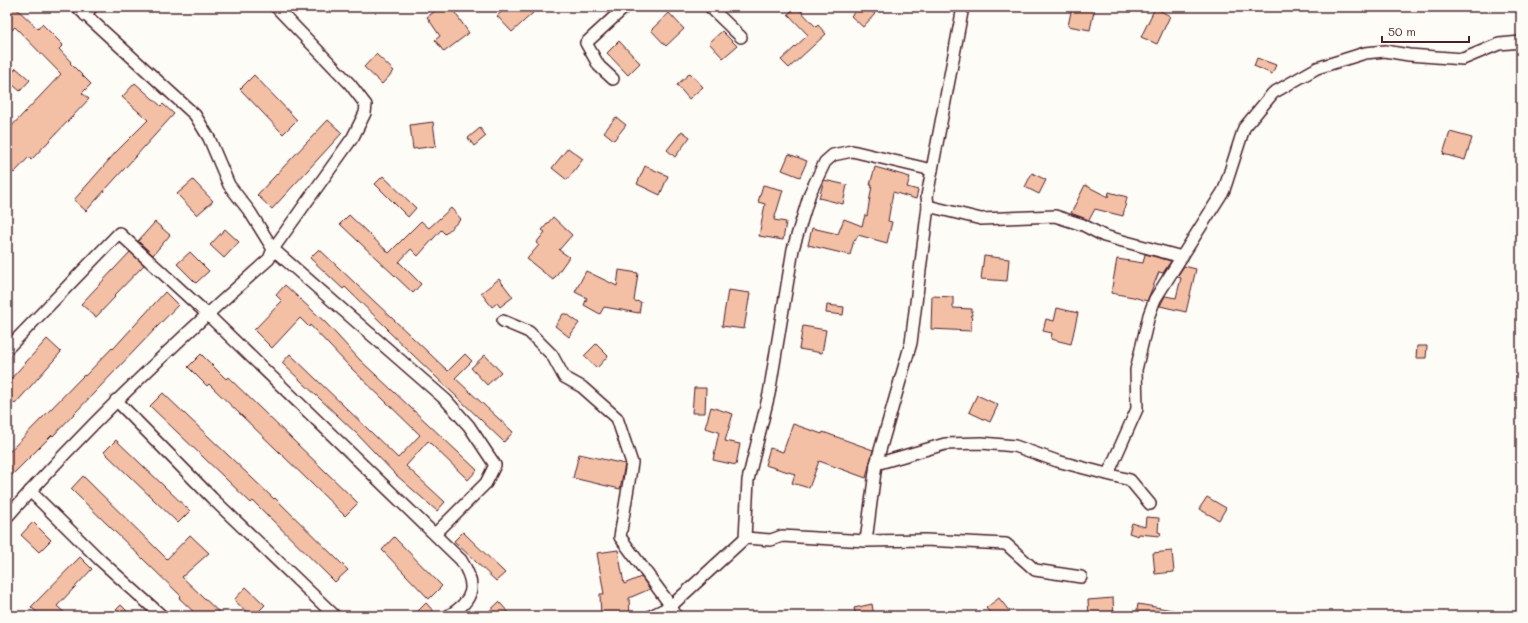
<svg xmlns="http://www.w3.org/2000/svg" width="1528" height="623" font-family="Mali,sans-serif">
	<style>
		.building { fill: #f4c0a5; stroke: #4a1f2b }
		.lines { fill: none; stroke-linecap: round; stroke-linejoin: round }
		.minor-casing { stroke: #4a1f2b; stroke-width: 14 }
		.minor { stroke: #fdfcf7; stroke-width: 11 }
	</style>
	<rect width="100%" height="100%" fill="#fdfcf7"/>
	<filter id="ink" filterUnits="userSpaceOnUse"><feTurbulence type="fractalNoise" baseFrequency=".025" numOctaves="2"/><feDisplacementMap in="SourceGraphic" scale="8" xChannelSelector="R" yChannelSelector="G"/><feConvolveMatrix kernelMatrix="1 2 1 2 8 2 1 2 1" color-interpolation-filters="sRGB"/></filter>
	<g filter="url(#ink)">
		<!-- building -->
		<g class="building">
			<path d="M7 7H15L38 29 42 24 63 45 59 49 71 62 70 63 91 84 82 93 89 99 31 160 29 157 14 173 7 166V131L61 74 15 27 7 35Z"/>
			<path d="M441 7H451L469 33 444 52 435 40 440 36 427 17Z"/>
			<path d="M507 7H527L533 13 512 32 497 16Z"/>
			<path d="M797 7 816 27 818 25 826 34 789 68 781 60 808 35 788 14Z"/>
			<path d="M859 7H867L875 14 863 27 851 16Z"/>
			<path d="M1072 7H1095L1090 30 1068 26Z"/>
			<path d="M1155 8 1170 16 1157 44 1141 37Z"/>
			<path d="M669 13 684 29 666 46 651 30Z"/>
			<path d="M722 31 737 46 723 58 709 43Z"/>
			<path d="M619 41 640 63 628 75 607 53Z"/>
			<path d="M376 54 394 71 382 84 364 67Z"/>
			<path d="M1257 58 1276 65 1272 74 1254 66Z"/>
			<path d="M16 68 30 80 20 91 7 80Z"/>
			<path d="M690 73 703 87 689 99 677 85Z"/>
			<path d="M254 75 297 120 283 134 240 89Z"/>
			<path d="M135 83 161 106 163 104 174 114 86 211 74 200 116 152 148 120 122 97Z"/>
			<path d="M616 117 626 125 614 140 604 132Z"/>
			<path d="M328 120 342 133 272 209 257 195Z"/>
			<path d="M433 122 436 146 413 149 410 125Z"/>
			<path d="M480 128 486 136 474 146 468 138Z"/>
			<path d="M682 131 690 137 675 157 667 150Z"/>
			<path d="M1450 132 1472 138 1465 160 1443 154Z"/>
			<path d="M568 148 583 159 567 180 552 168Z"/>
			<path d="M789 154 807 161 800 177 782 170Z"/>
			<path d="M645 166 668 176 660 195 637 184Z"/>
			<path d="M875 167 910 177 907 187 918 190 916 199 893 192 888 221 892 222 887 243 858 235 855 241 854 240 850 255 808 245 812 228 838 234 844 219 862 226 865 215 867 216 872 185H870Z"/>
			<path d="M1032 173 1046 180 1039 194 1025 187Z"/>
			<path d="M383 176 416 208 408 217 375 184Z"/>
			<path d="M193 180 213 201 197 215 177 194Z"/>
			<path d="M824 180 847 185 843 204 819 198Z"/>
			<path d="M763 185 783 190 774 220 786 222 783 240 759 236 765 204 758 202Z"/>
			<path d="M1085 185 1108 197 1109 192 1127 197 1123 216 1095 209 1089 220 1071 213Z"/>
			<path d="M451 208 461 219 445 234 441 230 418 256 411 249 399 262 421 284 413 293 340 224 349 215 389 253 421 221 429 228Z"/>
			<path d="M553 217 572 235 559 250 569 257 553 280 527 259 539 245 536 243 545 232 542 230Z"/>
			<path d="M155 222 170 235 153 255 138 241Z"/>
			<path d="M225 229 239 242 224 258 210 245Z"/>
			<path d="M319 249 448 371 465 354 472 361 455 378 513 432 504 442 387 330 388 329 345 287 343 289 310 258Z"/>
			<path d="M130 252 144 265 114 296 115 297 96 317 81 304Z"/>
			<path d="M190 252 209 271 196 283 177 264Z"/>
			<path d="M1145 254 1171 261 1163 273 1159 272 1147 301 1133 297 1111 293 1117 259 1143 263Z"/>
			<path d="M984 256 1009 259 1007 281 981 279Z"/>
			<path d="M1184 266 1196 269 1186 312 1160 306 1165 296 1176 298 1181 278 1177 277Z"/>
			<path d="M619 270 638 273 634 301 641 302 639 313 604 307 600 314 584 305 587 298 575 292 586 271 617 286Z"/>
			<path d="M499 279 513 297 500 307 497 303 492 307 481 293Z"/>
			<path d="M285 285 326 323 360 360 477 470 468 480 428 441 406 466 445 502 437 511 395 474 357 434 282 363 290 354 398 458 420 435 349 366 310 325 309 327 300 318 272 348 254 330 282 301 276 295Z"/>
			<path d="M728 290 750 293 744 329 722 326Z"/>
			<path d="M165 292 178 305 53 436 52 435 7 480V454L84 375 85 376 112 348 113 349Z"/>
			<path d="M932 296 953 297V308L972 309 971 331 931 329Z"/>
			<path d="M827 305 844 307 843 315 826 313Z"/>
			<path d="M1057 308 1078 313 1071 344 1051 339 1052 333 1043 331 1046 319 1054 321Z"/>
			<path d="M563 314H567L579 323 569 337 555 326Z"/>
			<path d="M803 326 826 330 822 353 799 349Z"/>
			<path d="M47 339 61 352 15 404 7 397V383Z"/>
			<path d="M596 344 608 356 597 368 584 356Z"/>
			<path d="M1417 346H1427L1426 358H1416Z"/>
			<path d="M201 354 226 379 228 377 358 503 345 516 209 384 207 386 188 367Z"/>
			<path d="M485 355 501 372 487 385 471 368Z"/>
			<path d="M694 388H706L705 413H692Z"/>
			<path d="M163 393 274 499 275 498 348 570 335 582 253 501 251 503 150 406Z"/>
			<path d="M977 395 998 405 990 422 969 412Z"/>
			<path d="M711 407 733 414 725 441 740 444 736 465 713 460 719 432 705 428Z"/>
			<path d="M793 424 822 434 823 432 873 450 866 478 819 461 809 488 792 483 795 474 765 465 770 448 783 452Z"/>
			<path d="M116 440 190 511 178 523 104 452Z"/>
			<path d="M579 454 625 464 620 489 573 478Z"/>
			<path d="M83 476 167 559 190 535 209 553 182 577 223 616H198L179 598 181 596 71 489Z"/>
			<path d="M1207 497 1226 508 1219 520 1199 509Z"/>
			<path d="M1146 517 1159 518 1158 532 1161 533 1160 536 1139 534 1138 536 1129 533 1132 523 1145 527Z"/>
			<path d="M33 522 51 540 39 552 21 535Z"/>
			<path d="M463 532 505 573 496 581 454 541Z"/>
			<path d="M394 537 442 586 429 599 382 550Z"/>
			<path d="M618 550 624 584 641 577 650 589 629 598 630 616H601L600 594H604L597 553Z"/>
			<path d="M1172 551 1174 572 1155 574 1153 553Z"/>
			<path d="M80 557 92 569 57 606 68 616H41L31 607Z"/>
			<path d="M246 587 265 605 254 616H251L234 600Z"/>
			<path d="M999 598 1010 612 1005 616H993L986 608Z"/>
			<path d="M1113 598 1114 616H1089L1088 600Z"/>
			<path d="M499 602 512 616H484Z"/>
			<path d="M426 603 438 616H413Z"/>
			<path d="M872 604 874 616H856L854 608Z"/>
			<path d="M1138 604 1178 611 1177 616H1136Z"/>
			<path d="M121 605 132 616H110Z"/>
		</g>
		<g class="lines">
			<defs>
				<g id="minor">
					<path d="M276 7 350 84 366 105 365 113 353 137 273 249 446 400 469 426 495 465 486 483 435 534"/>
					<path d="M710 7 741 37"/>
					<path d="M85 15 92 7"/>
					<path d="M613 79 599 66 586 43 625 7"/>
					<path d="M928 206 981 219 1055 216 1083 225 1104 236 1182 257"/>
					<path d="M503 321 529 332 552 355 564 377 582 387 617 418 632 463 620 537 671 606 676 616"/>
					<path d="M7 349 119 233 207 314 461 560C477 585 475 600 448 616"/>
					<path d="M116 400 212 498 335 616"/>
					<path d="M876 464 945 444 982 443 1015 446 1057 461 1130 480 1150 504"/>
					<path d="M1108 474 1137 409 1136 370 1149 315 1155 299 1224 190 1244 128 1273 93 1317 68 1365 53 1385 51 1409 55 1463 59 1499 44 1521 42"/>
					<path d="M30 491 100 560 162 616"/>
					<path d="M7 517C88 425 177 340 269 259L273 249 250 212 229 185 209 138 195 115 77 7"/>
					<path d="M745 538 771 540 782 536 866 541 925 540 1006 544 1035 570 1081 577"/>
					<path d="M866 541 876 464 911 343 928 206 927 196 963 7"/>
					<path d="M651 616 671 606 745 538 748 480 769 394 793 249 810 193 825 162 833 155 852 151 932 170"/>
				</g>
			</defs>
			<!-- minor casing -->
			<use href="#minor" class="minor-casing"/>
			<!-- minor -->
			<use href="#minor" class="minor"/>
		</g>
	</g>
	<!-- margin -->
	<rect width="1528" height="623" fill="none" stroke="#fdfcf7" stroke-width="24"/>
	<rect x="12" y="12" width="1504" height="599" fill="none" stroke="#4a1f2b" stroke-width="1.5" filter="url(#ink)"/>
	<!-- scale -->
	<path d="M1382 36v6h87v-6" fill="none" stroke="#4a1f2b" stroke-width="2"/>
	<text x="1388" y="36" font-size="12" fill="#4a1f2b" stroke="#fdfcf7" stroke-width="3" paint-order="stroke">50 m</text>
</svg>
